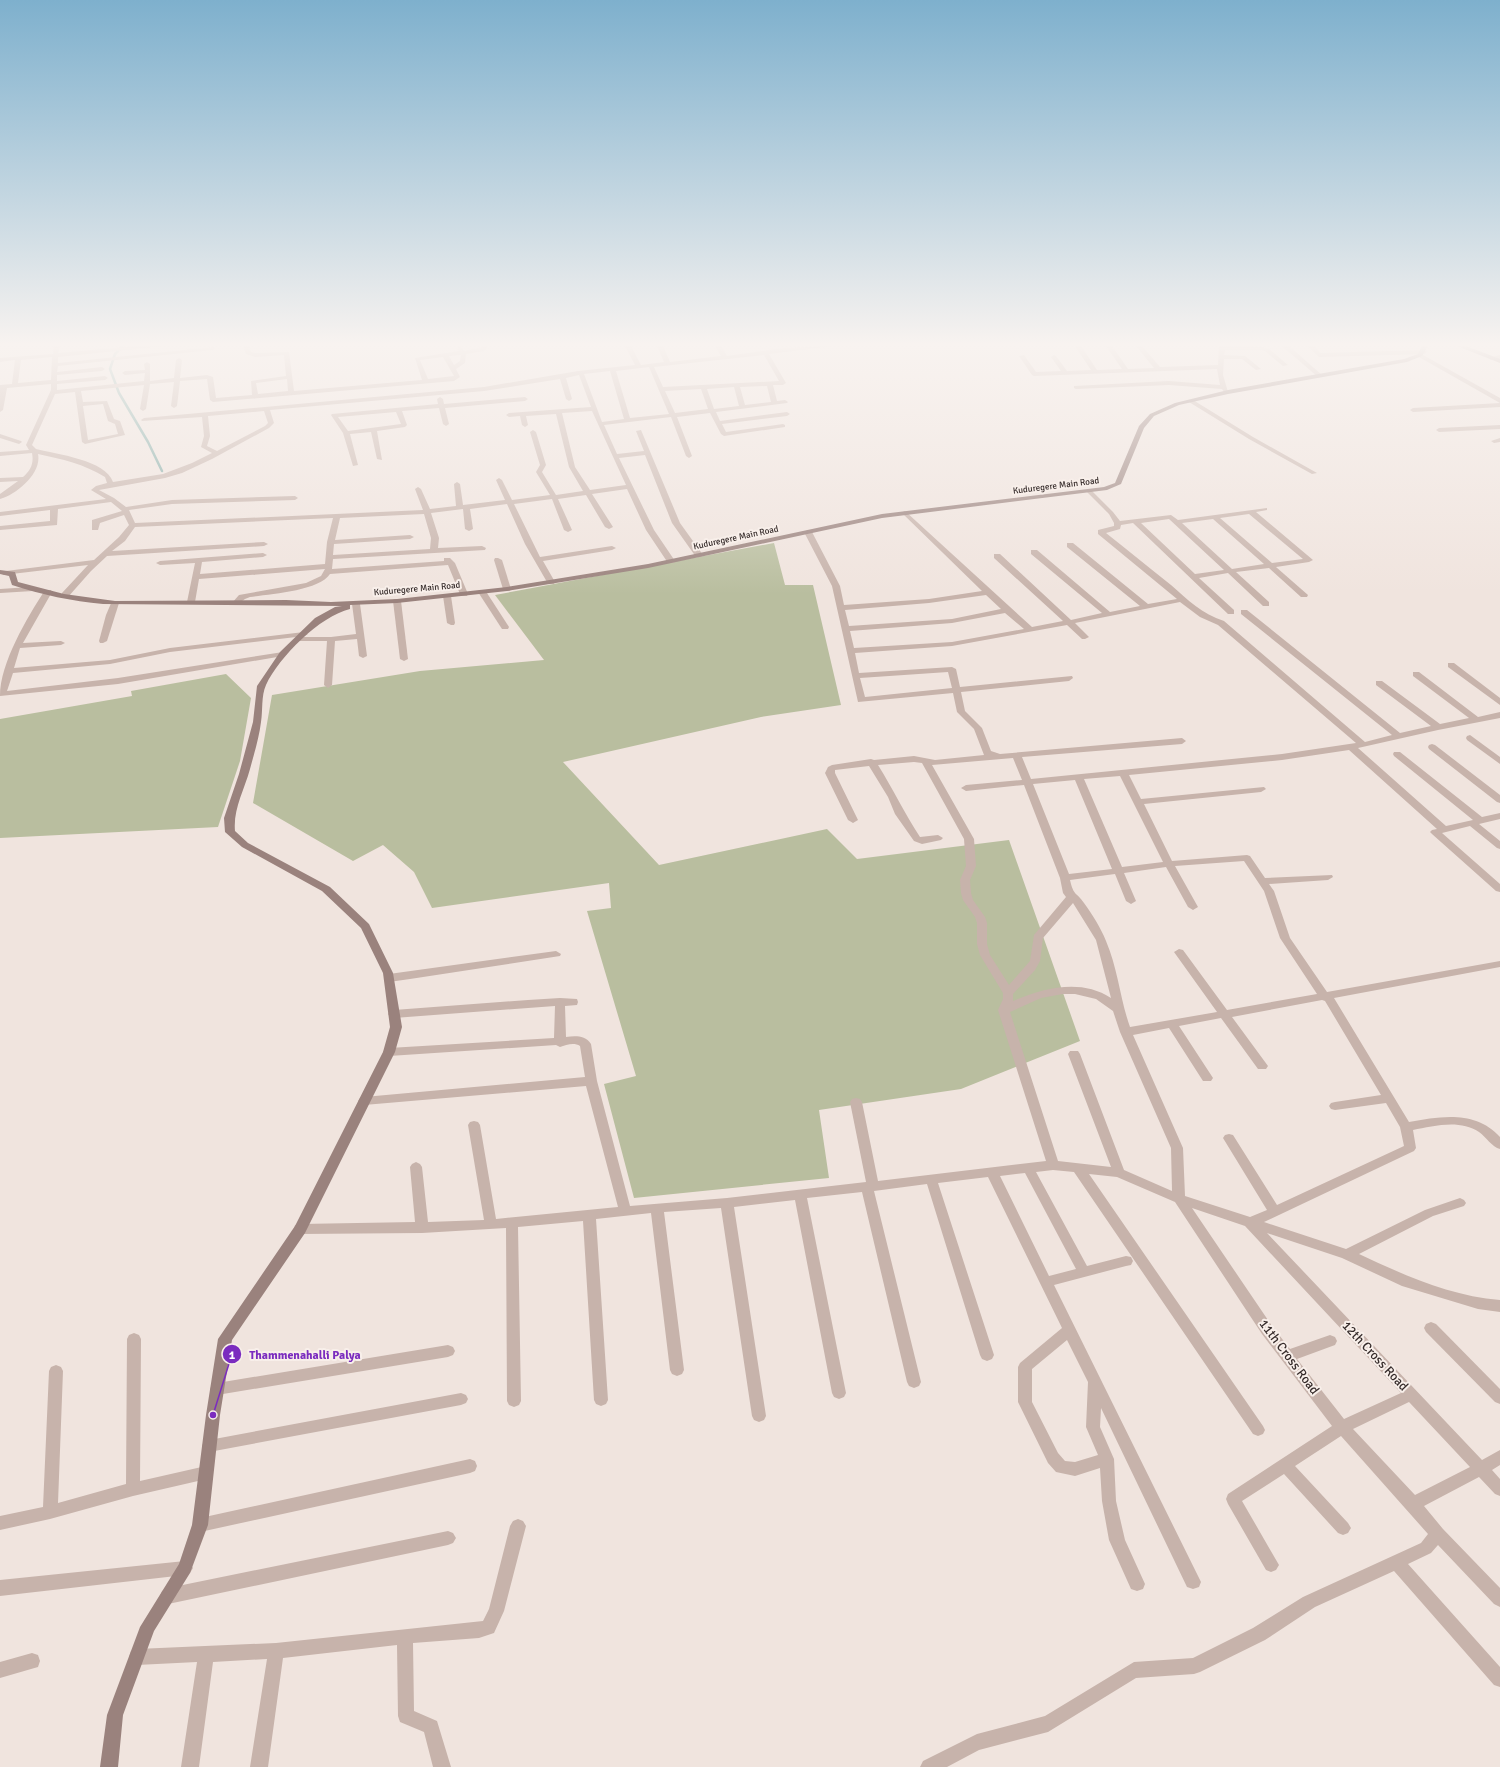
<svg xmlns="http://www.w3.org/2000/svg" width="1500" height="1767" font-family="Signika,sans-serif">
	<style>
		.green { fill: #b9be9f }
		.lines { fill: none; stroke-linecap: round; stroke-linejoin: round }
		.stream { stroke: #80aaa5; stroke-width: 2.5 }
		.street { fill: #c7b3ab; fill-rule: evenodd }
		.secondary { fill: #9a827d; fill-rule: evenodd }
		.labels { text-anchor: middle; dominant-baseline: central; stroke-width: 4; stroke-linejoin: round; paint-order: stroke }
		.far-street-label { font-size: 9px; fill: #352b2a; stroke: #f8efea }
		.near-street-label { font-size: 13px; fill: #352b2a; stroke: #f8efea }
		.leader { fill: none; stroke: #7b2cbf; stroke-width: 1.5 }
		.callout-dot { fill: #7b2cbf; stroke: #f8efea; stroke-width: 1.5 }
		.mark-label { font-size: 12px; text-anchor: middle; font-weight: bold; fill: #fff }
		.callout-label { font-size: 12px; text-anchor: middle; font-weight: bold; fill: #7b2cbf; stroke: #f8efea; stroke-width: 4; stroke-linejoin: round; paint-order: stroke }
	</style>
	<rect width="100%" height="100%" fill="#f0e4de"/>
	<!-- green -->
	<g class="green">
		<path d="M774 543 785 585H813L841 705 761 717 563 762 659 865 827 829 857 859 1009 840 1080 1041 961 1089 819 1110 829 1178 634 1198 604 1084 636 1076 587 911 611 908 609 883 432 908 414 872 383 845 353 861 253 803 272 695 420 671 544 660 495 595Z"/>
		<path d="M226 674 251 698 240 761 218 827 0 838V719L132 696 131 691Z"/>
	</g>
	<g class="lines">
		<!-- stream -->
		<path class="stream" d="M123 346 115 354 110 369 119 393 148 442 162 471"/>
		<!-- street -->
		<g class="street">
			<path d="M54 346H60L58 353 138 346H165L58 357V363L214 347V349L212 350 58 366 57 372 102 367 105 369 102 371 57 375V381L105 376 108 378 105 380 57 384V390L144 381 145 373 125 375 122 373 125 371 145 370 144 364 147 362 150 364V381L174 378 176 360 179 358 182 360 180 378 207 375 213 377 216 398 252 395 251 381 286 376 284 355 255 357 246 354 243 346H249L251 352 255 353 289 352 294 391 422 380 415 358 459 351 457 348 460 346 464 351 488 346 484 351 466 354 465 363 456 369 460 377 454 381 213 402 210 400 207 379 180 381 177 406 174 408 171 406 174 382 150 384 146 409 143 411 140 409 144 385 81 391 83 402 107 401 114 419 120 421 125 435 85 444 82 442 75 392 55 394 32 445 36 449C56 454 106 460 113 482L163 474 192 463 212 453 201 447 204 436 202 417 142 421 141 420 144 418 484 387 578 371 635 365 625 346H631L641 365 664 362 657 346H663L670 362 721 356 715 346H721L727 356 784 348 833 346 769 354 786 383 783 385H773L777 401 785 400 788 402 787 403 716 412 720 421 787 412 790 414 787 416 722 424 726 432 783 424 785 425V427L724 436 721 434 710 413 677 417 692 456 689 458 686 456 671 417 604 425 617 454 644 451 636 431 641 430 680 523 703 555 702 557H696L672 523 645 455 619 458 654 530 675 561 674 563H668L646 530 627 489 592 494 613 527 609 529 605 527 586 495 558 499 572 530 568 532 564 530 552 499 514 504 540 557 612 546 616 548 612 550 543 561 555 582 554 584H548L547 582 525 544 507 504 470 509 473 529 469 531 465 529 463 509 431 513 439 538 438 548 482 546 486 548 485 550 333 559 332 569 444 561V558H450L455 563 468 594 467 596H461L460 594 448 565 330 574C319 591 270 594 250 597L245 599 236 605 232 603 239 595 306 583 321 576 325 569 199 579 195 602 191 604 187 602 195 563 160 565 156 563 160 561 263 553 267 555 263 557 202 562 200 574 325 564 327 542 333 518 135 527 125 541 112 551 264 542 268 544 264 546 107 556 91 571 68 597H62V593L88 565 3 575 2 573 6 571 94 560 119 537 129 525 124 515 100 523 98 530H92V520L122 511 111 502 58 509 57 525 0 530V526L50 521V510L0 516V512L106 499 91 490 96 486 107 483 105 477C84 464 62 459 38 454 42 473 17 494 0 499V494L18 481 0 482V478L23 477C31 470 34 463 32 453L0 456V452L29 450 26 445 51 390V384L7 388 3 410 0 412V385L12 384 15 360 0 362V358L53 354ZM461 355 460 361 454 365 449 356ZM764 355 779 381 663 387 654 367ZM52 357 51 380 18 383 21 360ZM443 357 454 376 428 379 420 360ZM649 367 669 414 630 418 616 371ZM610 371 624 419 602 422 584 374ZM579 375 591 407 509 413 506 415 509 417 520 416 522 425 525 427 528 425 526 416 556 414 569 467 583 491 556 495 542 472 546 465 536 432 533 430 530 432 540 465 536 472 550 495 512 500 502 480 499 478 496 480 505 500 463 505 460 484 457 482 454 484 456 506 430 509 421 489 418 487 415 489 423 510 135 523 129 510 172 504 295 500 298 498 295 496 172 500 126 507 114 498 99 490 165 478 182 473 212 459 269 428 274 423 270 410 484 391 560 379 566 399 569 401 572 399 566 378ZM287 379 288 391 258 394 256 383ZM767 386 771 402 745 405 740 387ZM734 387 739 406 714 409 707 389ZM701 389 708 409 675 413 665 391ZM103 404 108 421 115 424 118 434 88 440 83 406ZM264 411 268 423 265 426 217 451 207 446 210 436 208 416ZM592 411 626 485 590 490 575 467 562 413ZM424 514 431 538 430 549 333 555 334 544 410 539 414 537 410 535 335 540 340 518Z"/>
			<path d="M1075 346H1081L1097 370 1122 369 1106 346H1112L1128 369 1154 368 1136 346H1142L1160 367 1218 365 1219 346 1263 347 1269 349 1288 365 1283 366 1265 351 1260 350H1225L1224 355 1245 356 1261 369 1256 370 1242 359H1224L1223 375 1228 392H1224L1222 389 1169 385 1076 389 1074 388V386L1169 381 1220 385 1217 369 1034 376 1032 375 1019 356 1024 355 1036 372 1061 371 1051 357 1054 355 1056 356 1067 371 1091 370Z"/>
			<path d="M1282 346H1289L1322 375V377H1318Z"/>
			<path d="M1307 346H1314L1320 353 1424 350 1427 352 1424 354 1319 357Z"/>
			<path d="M1419 355H1423L1500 398V403L1419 357Z"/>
			<path d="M1500 355V359L1491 360 1488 358Z"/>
			<path d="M440 397 443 399 444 404 525 397 528 399 525 401 445 408 449 424 446 426 443 424 439 408 402 411 407 425 405 427 377 431 382 460 377 459 371 432 350 434 358 465 353 466 343 433 331 415 332 414 438 404 437 399ZM396 412 401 424 348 431 338 417Z"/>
			<path d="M1189 400H1193L1253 437 1317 473 1312 474 1249 439 1189 402Z"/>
			<path d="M1500 403V407L1413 412 1410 410 1413 408Z"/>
			<path d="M1500 425V429L1439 432 1436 430 1439 428Z"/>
			<path d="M0 434 21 441 22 442 19 444 0 438Z"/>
			<path d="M1500 438V442L1494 443 1491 441Z"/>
			<path d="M1087 490H1091L1113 512 1120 521 1171 515 1178 520 1267 508V510L1256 512 1313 560 1309 562 1276 567 1308 595 1307 597H1301L1269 568 1236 572 1269 602V606H1263L1228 573 1199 578 1234 610V614H1228L1133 523 1121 525 1120 529 1106 533C1128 550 1149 568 1171 585 1188 600 1202 614 1224 621L1365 742 1392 735 1241 614V610H1247L1400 733 1431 726 1376 685V681H1382L1440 724 1469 718 1413 676V672H1419L1478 717 1500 712V718L1438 730 1358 748 1446 826 1473 820 1394 756 1393 754 1394 752H1400L1482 817 1500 813V819L1479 824 1500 841V849L1497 848 1470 826 1442 833 1500 884V892L1496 891 1432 834 1430 832 1432 830 1437 829 1349 750 1282 760 1129 775 1141 799 1264 787 1266 789 1261 792 1144 804 1172 861 1247 855 1250 856 1265 878 1332 875 1333 877 1328 880 1269 884 1274 891 1290 938 1327 992 1500 961V967L1334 998 1409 1122C1441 1116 1476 1110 1500 1137V1149C1492 1147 1486 1137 1479 1132 1460 1119 1433 1126 1413 1130L1416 1148 1414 1151 1264 1222 1346 1249 1425 1210 1460 1198 1464 1200 1466 1203 1464 1206 1433 1216 1359 1254C1404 1275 1450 1296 1500 1300V1312L1478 1309 1402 1286 1342 1258 1267 1233 1482 1460 1500 1450V1465L1492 1470 1500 1479V1496L1495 1494 1479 1477 1424 1506 1443 1529 1500 1588V1607L1494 1604 1438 1545 1431 1553 1408 1564 1500 1667V1687L1494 1685 1394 1571 1315 1607 1265 1640 1200 1672 1194 1674 1136 1678 1048 1732 979 1750 947 1767H920L923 1761 977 1734 1045 1716 1134 1662 1193 1658 1253 1628 1303 1597 1421 1543 1428 1534 1341 1436 1295 1466 1348 1523 1351 1528 1348 1533 1343 1535 1338 1533 1284 1474 1242 1501 1279 1565 1276 1570 1271 1572 1266 1570 1228 1504 1226 1499 1228 1494 1332 1426 1262 1334 1175 1202 1117 1177 1089 1174 1263 1426 1265 1430 1263 1434 1258 1436 1253 1434 1074 1172 1053 1170 1036 1172 1087 1266 1126 1256 1131 1257 1133 1261 1131 1265 1126 1266 1054 1285 1201 1582 1199 1587 1193 1589 1187 1587 1101 1408 1100 1427 1114 1459 1116 1501 1125 1540 1145 1584 1143 1589 1137 1591 1131 1589 1109 1540 1102 1501 1100 1468 1075 1476 1056 1472 1048 1463 1018 1402V1367L1020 1363 1062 1328 988 1177 938 1183 994 1355 992 1359 987 1361 982 1359 980 1355 927 1184 874 1191 921 1382 919 1386 914 1388 909 1386 907 1382 862 1192 807 1198 846 1393 844 1397 839 1399 834 1397 832 1393 795 1200 734 1207 766 1416 764 1420 759 1422 754 1420 752 1416 721 1208 664 1212 684 1370 682 1374 677 1376 672 1374 670 1370 651 1213 596 1219 608 1400 606 1404 601 1406 596 1404 594 1400 583 1221 518 1227 521 1401 519 1405 514 1407 509 1405 507 1401 506 1228 422 1233 300 1234 295 1233 294 1229 295 1225 300 1224 415 1222 410 1167 412 1164 416 1162 420 1164 422 1167 428 1222 484 1220 468 1125 470 1122 474 1121 478 1122 480 1125 496 1219 618 1207 586 1086 364 1105 360 1104 358 1101 360 1098 364 1097 585 1077 580 1046C574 1042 566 1045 560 1047L556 1045 389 1056 385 1055 383 1052 385 1049 389 1048 554 1038 555 1006 394 1018 390 1017 388 1014 390 1011 394 1010 528 1000 560 998 577 999 578 1002 577 1005 565 1006 566 1037C575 1036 585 1035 591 1044L597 1081 630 1206 727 1198 866 1182 850 1102 852 1099 856 1098 860 1099 862 1102 878 1181 1046 1161 998 1010 1003 999V993L980 955 977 944V923L975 917 963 900 961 893 960 880 966 866 964 839 922 763 914 762 878 765C893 789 905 814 920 837L938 835 943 838 941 840 922 844 914 841 895 814 888 797 869 766 835 770V773L858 820 853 823 848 820 825 773 828 767 832 765 871 759 874 760 914 756 935 760 984 755 974 729 957 712 953 693 858 702 832 586 804 532 808 530 812 532 840 586 844 605 929 599 982 591 903 514 901 513 905 511 1032 627 1063 621 994 558V554H1000L1071 620 1102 613 1031 554V550H1037L1110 612 1140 606 1067 547V543H1073L1148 604 1177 599 1098 534V530L1114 526V523L1109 514 1087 492ZM1249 514 1303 559 1272 563 1220 518ZM1169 519 1224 570 1195 574 1141 523ZM1213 519 1264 564 1232 569 1182 523ZM986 595 1001 609 952 619 849 626 845 610 929 603ZM1180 602 1200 617 1218 625 1356 743 1282 754 1031 779 1022 757 1182 744 1186 741 1182 738 1000 754 991 751 982 728 965 711 961 692 1069 681 1073 678 1072 676 960 687 956 669 952 667 859 673 855 653 952 646 1067 625 1082 639H1085L1089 637 1075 623ZM1005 613 1024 629 952 642 854 648 850 631 952 623ZM948 672 952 688 865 697 860 678ZM1013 758 1022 780 966 785 961 788 966 791 1024 785 1060 878 1063 893 1066 897 1034 935 1030 961 1009 985 990 955 987 944V923L985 917 973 900 971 893 970 880 976 866 974 839 932 765ZM1120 776 1163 862 1122 867 1084 779ZM1075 780 1112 869 1069 874 1033 784ZM1244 861 1264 891 1280 938 1317 994 1227 1010 1183 950 1179 949 1174 952 1217 1012 1130 1027C1120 999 1118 969 1106 941 1101 928 1092 914 1084 903 1076 891 1074 897 1070 880L1115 874 1126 901 1131 904 1136 901 1124 873 1166 867 1188 907 1193 910 1198 907 1175 866ZM1073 903 1096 940 1111 998C1081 978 1043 988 1013 1001V994L1035 970 1040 961 1043 938ZM1063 994H1075L1096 999 1113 1011 1120 1032 1171 1148 1172 1191 1124 1170 1080 1054 1078 1051H1070L1068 1054 1111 1167 1058 1161 1010 1012 1041 998ZM1322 1000 1325 1001 1381 1095 1335 1102 1331 1103 1329 1106 1331 1109 1335 1110 1386 1103 1400 1127 1404 1146 1277 1205 1233 1135 1229 1134 1225 1135 1223 1138 1267 1210 1250 1217 1185 1196 1183 1148 1133 1035 1169 1028 1203 1081H1211L1213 1078 1179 1026 1221 1018 1258 1069H1266L1268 1066 1232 1017ZM1025 1173 1076 1269 1049 1276 1000 1176ZM1192 1208 1245 1226 1401 1393 1344 1419 1297 1359 1335 1345 1337 1341 1335 1337 1330 1335 1290 1349 1272 1326ZM1067 1340 1088 1382 1086 1427 1098 1455 1075 1462 1065 1461 1058 1453 1032 1402V1369ZM1409 1402 1470 1467 1415 1495 1353 1429Z"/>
			<path d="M495 558H498L502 560 511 589 510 591H504L503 589 494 560Z"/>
			<path d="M30 587H33V591L0 593V589Z"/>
			<path d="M45 590H51L52 592 23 643 61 641 65 643 61 645 20 648 14 668 110 660 170 648 304 632 308 634 302 637H331L356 634 352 604 356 602 360 604 367 656 363 658 359 656 357 639 335 641 332 685 328 688 324 685 327 641H296V637L170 652 110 664 13 673 7 691 118 678 283 652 287 654 283 656 118 684 0 696C0 663 27 618 45 590Z"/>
			<path d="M479 590H485L509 627 508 629H502L478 592Z"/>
			<path d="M444 594H447L451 596 455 623 454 625H451L447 623 443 596Z"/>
			<path d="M394 599H400L401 601 408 659 404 661 400 659 393 601Z"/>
			<path d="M112 601H115L119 603 107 641 103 643H100L99 641 106 615Z"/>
			<path d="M1448 663H1454L1500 698V705L1448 667Z"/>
			<path d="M1470 735 1500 757V764L1467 740 1466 738 1467 736Z"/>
			<path d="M1432 744 1435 745 1500 795V803L1497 802 1429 749 1428 747 1429 745Z"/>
			<path d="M556 951 561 954 560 956 410 979 389 982 384 978 389 974Z"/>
			<path d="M1431 1322 1436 1324 1500 1389V1404L1495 1402 1426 1332 1424 1328 1426 1324Z"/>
			<path d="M134 1333 139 1335 141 1339 140 1481 206 1466 211 1468 213 1473 211 1478 133 1496 50 1519 0 1530V1516L43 1507 49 1371 51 1367 56 1365 61 1367 63 1371 58 1503 126 1484 127 1339 129 1335Z"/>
			<path d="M448 1345 453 1347 455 1351 453 1355 448 1357 217 1395 212 1393 210 1389 212 1385 217 1383Z"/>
			<path d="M461 1393 466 1395 468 1399 466 1403 461 1405 209 1452 204 1451 202 1446 204 1441 209 1440Z"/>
			<path d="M470 1459 475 1461 477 1466 475 1471 470 1473 200 1532 195 1530 192 1525 195 1520 200 1518Z"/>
			<path d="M518 1519 523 1521 526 1526 504 1611 494 1633 479 1638 413 1643 414 1711 437 1721 451 1767H433L424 1732 400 1722 398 1716 397 1645 283 1658 268 1767H250L267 1659 213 1662 199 1767H181L197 1662 137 1665 131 1663 129 1657 131 1651 137 1649 276 1643 483 1621 489 1609 510 1526 513 1521Z"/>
			<path d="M448 1531 453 1533 456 1538 453 1543 448 1545 168 1604 162 1601 160 1596 162 1591 168 1588Z"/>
			<path d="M185 1561 190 1563 193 1568 190 1573 185 1575 0 1596V1580Z"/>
			<path d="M32 1653 38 1655 40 1661 38 1667 0 1678V1662Z"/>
		</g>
		<!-- secondary -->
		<g class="secondary">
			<path d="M1422 346H1428L1422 356 1407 362 1228 394 1179 405 1154 416 1144 428 1121 484 1107 490 882 518 648 568 507 591 397 603 350 605V609C320 616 279 657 266 685 261 696 263 710 261 722 259 738 254 754 250 769 244 791 233 809 235 831L248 843 330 887 369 924 393 973 402 1027 395 1052 305 1233 232 1340 220 1415 208 1525 190 1573 154 1631 123 1715 118 1767H100L107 1715 140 1627 179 1564 192 1525 206 1415 218 1339 295 1226 383 1052 390 1027 383 973 361 928 322 891 242 847 225 832 224 818 239 774 253 722 257 686 280 652 315 618 335 607 342 606 103 604C72 601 42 595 12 585L9 576 0 574V570L15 572 18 582 64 594 115 601 286 600 331 602 397 599 507 587 648 564 882 514 1104 487 1115 483 1139 426 1150 414 1175 403 1228 390 1404 359 1418 354Z"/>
			<path d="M1457 346H1466L1500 359V363Z"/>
		</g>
	</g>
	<!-- sky -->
	<linearGradient id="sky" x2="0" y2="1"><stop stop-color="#7eb0cd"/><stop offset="0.58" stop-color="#f8f3f0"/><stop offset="1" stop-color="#f8f3f0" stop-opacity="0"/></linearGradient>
	<rect width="1500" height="594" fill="url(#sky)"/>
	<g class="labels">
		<!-- far-street labels -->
		<g class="far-street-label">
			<text transform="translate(1056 486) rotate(-7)">Kuduregere Main Road</text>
			<text transform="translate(736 538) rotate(-12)">Kuduregere Main Road</text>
			<text transform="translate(417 589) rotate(-5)">Kuduregere Main Road</text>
		</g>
		<!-- near-street labels -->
		<g class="near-street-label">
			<text transform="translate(1375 1356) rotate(47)">12th Cross Road</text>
			<text transform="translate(1289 1357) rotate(53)">11th Cross Road</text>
		</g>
	</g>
	<!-- callouts -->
	<path class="leader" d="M213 1415L232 1354"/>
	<g class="callout-dot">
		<circle cx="213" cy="1415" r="4"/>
		<circle cx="232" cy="1354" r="10"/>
	</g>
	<g class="mark-label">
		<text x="232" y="1359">1</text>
	</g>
	<g class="callout-label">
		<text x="305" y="1359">Thammenahalli Palya</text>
	</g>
</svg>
